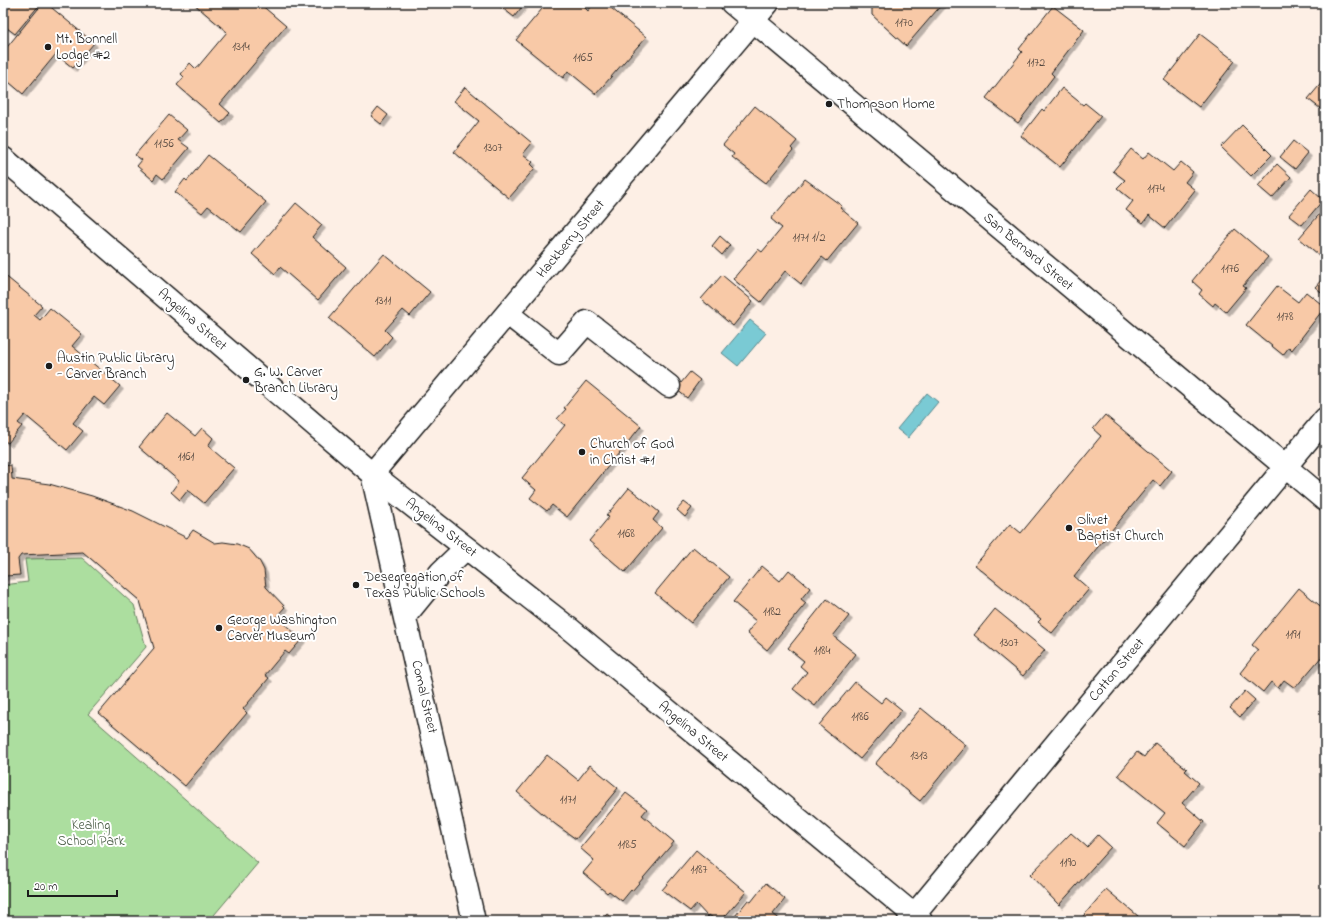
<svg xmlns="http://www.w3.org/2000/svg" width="1328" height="924" font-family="'Indie Flower',sans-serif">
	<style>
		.green { fill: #acde9f; stroke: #647d5e }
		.water { fill: #7acad4; stroke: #54848a }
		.building { fill: #f8c9a7; stroke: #1c1c1c; filter: url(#shadow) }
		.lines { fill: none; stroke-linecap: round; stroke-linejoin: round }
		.minor-casing { stroke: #1c1c1c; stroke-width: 25 }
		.minor { stroke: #fff; stroke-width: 22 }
		.poi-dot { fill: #1c1c1c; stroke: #fff; stroke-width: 1.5 }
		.labels { text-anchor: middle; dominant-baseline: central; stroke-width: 4; stroke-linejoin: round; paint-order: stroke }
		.number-label { font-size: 12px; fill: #53473f }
		.poi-label { font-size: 14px; fill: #1c1c1c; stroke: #fff; text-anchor: start }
		.street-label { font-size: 14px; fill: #1c1c1c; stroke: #fff }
		.park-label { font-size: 14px; fill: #4e604a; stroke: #fff }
	</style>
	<defs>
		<filter id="shadow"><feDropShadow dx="3.5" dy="3.5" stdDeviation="0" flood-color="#0004"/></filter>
	</defs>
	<rect width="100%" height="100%" fill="#fdefe5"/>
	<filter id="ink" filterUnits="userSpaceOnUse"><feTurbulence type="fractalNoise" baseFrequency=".025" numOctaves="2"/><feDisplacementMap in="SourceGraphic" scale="8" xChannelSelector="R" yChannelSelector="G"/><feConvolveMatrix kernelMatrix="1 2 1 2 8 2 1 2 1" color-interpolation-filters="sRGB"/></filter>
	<g filter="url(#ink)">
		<!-- green -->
		<path class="green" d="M82 558 134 605 146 647 88 714 258 863 209 921H3V585L28 582 25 559Z"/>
		<!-- water -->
		<g class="water">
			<path d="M750 320 766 333 738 366 722 353Z"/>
			<path d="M927 393 938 402 908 438 897 429Z"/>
		</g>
		<!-- building -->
		<g class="building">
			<path d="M3 3H41L15 34 3 25Z"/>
			<path d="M43 3H46L94 43 73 68 56 54 23 94 3 77V52Z"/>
			<path d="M193 3H259L286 26 220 104 230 113 221 123 177 85 184 77 181 74 190 63 196 69 227 32Z"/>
			<path d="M496 3H525L514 17Z"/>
			<path d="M547 3H587L584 7 588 11 594 3H605L646 37 596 94 568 71 563 78 516 40Z"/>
			<path d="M872 3H943L906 46 872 15Z"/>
			<path d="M1053 6 1084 30 1051 73 1054 76 1018 123 986 98 1022 52 1019 49Z"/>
			<path d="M1200 34 1235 61 1199 107 1164 80Z"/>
			<path d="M1324 80 1325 81V112L1308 99Z"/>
			<path d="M465 87 532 143 523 154 533 162 531 164 535 168 509 198 454 152 479 121 454 101Z"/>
			<path d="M1062 88 1083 105 1085 103 1101 116 1060 167 1021 136 1042 109 1044 111Z"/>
			<path d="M755 106 797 141 791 148 793 150 766 183 732 157 734 154 723 145Z"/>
			<path d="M378 107 388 115 381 124 371 116Z"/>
			<path d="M169 115 187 130 178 140 189 148 163 179 157 174 153 180 137 166 142 160 135 155Z"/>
			<path d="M1242 125 1272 155 1251 176 1221 147Z"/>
			<path d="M1293 141 1308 153 1295 169 1280 157Z"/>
			<path d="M1131 149 1143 159 1149 152 1173 171 1181 162 1193 172 1185 182 1195 190 1165 228 1149 215 1143 223 1126 210 1133 201 1117 188 1125 180 1113 171Z"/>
			<path d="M208 155 266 202 241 232 208 206 202 213 175 192 185 179 187 181Z"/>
			<path d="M1277 164 1291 177 1272 198 1258 186Z"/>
			<path d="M805 179 842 206 840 208 858 223 827 261 822 257 801 284 785 271 761 302 733 279 758 249 762 252 782 228 771 219Z"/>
			<path d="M1311 189 1323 200 1302 225 1289 215Z"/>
			<path d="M296 203 322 225 312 237 346 267 318 300 280 267 275 274 252 254Z"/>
			<path d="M1323 210 1325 212V260L1299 238Z"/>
			<path d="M1235 229 1268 257 1243 286 1246 288 1226 312 1215 303 1213 306 1199 294 1202 290 1192 281Z"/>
			<path d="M720 236 730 245 722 255 712 246Z"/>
			<path d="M384 254 430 292 410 316 403 310 385 330 392 337 375 357 329 318Z"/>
			<path d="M3 274 42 306 34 315 40 320 50 308 82 334 72 346 120 386 104 405 94 397 73 423 83 431 67 450 25 415 18 423 22 426 8 443 3 440Z"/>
			<path d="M722 275 753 301 733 326 701 299Z"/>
			<path d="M1324 277 1325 279V295L1315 287Z"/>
			<path d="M1277 286 1298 302 1306 292 1325 307 1292 350 1289 347 1283 355 1246 325Z"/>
			<path d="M690 372 700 380 687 398 676 389Z"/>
			<path d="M586 381 641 426 567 517 552 505 547 511 530 498 536 490 522 478 565 425 557 419 566 409 564 408Z"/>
			<path d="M167 413 195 436 202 428 213 438 208 446 234 468 204 503 188 490 180 500 171 492 179 481 139 447Z"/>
			<path d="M1105 415 1172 471 1160 486 1153 480 1074 576 1089 589 1052 633 1038 622 1041 619 975 565 1010 524 1021 533 1101 436 1093 429Z"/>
			<path d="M11 465 12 479 49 484 92 496 133 511 187 538 193 530 215 543 223 542 237 544 249 549 260 562 264 570 266 587 285 607 276 617 302 639 289 654 285 651 265 675 269 678 243 709 247 713 185 786 99 713 154 648 140 601 83 552 21 555 18 559 20 575 5 576 3 578V466Z"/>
			<path d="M629 488 659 512 653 520 662 528 625 572 589 541 609 517 606 516Z"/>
			<path d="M684 502 692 508 685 517 677 510Z"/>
			<path d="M693 547 729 577 691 623 655 593Z"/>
			<path d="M762 566 780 581 789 570 810 588 801 599 806 603 767 650 747 633 756 621 733 602Z"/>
			<path d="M1299 588 1325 610V657L1323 655 1295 688 1284 680 1278 688 1271 682 1263 692 1240 673 1258 650 1252 645Z"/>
			<path d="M827 599 849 616 833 636 856 654 815 706 793 689 807 672 800 666 804 661 788 648Z"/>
			<path d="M995 609 1045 650 1023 676 974 635Z"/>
			<path d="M855 682 881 703 886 697 902 710 860 759 819 725Z"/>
			<path d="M1245 691 1255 700 1240 717 1230 708Z"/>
			<path d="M921 708 966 745 920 801 875 764Z"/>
			<path d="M1155 743 1187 769 1185 771 1199 783 1182 803 1204 822 1185 846 1157 823 1165 813 1118 775 1137 752 1144 757Z"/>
			<path d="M547 755 578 780 590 765 618 788 576 839 555 824 517 792Z"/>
			<path d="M626 793 647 809 642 815 674 842 632 891 631 890 622 901 609 891 607 893 583 873 594 860 580 848Z"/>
			<path d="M1071 833 1087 847 1098 835 1111 847 1059 905 1030 875Z"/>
			<path d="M696 850 746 892 721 921H717L709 915 708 917 696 904 690 911 662 890Z"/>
			<path d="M766 883 785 899 773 914 782 921H731L748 900 751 902Z"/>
			<path d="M1106 889 1138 916 1134 921H1079Z"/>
			<path d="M607 914 616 921H601Z"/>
		</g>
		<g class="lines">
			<defs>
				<g id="minor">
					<path d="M732 3 1325 500"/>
					<path d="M3 158 372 474 571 630 921 921"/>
					<path d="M508 314 559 354 587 322 669 386"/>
					<path d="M372 474 768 3"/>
					<path d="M372 474 474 921"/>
					<path d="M405 616 441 572 466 548"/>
					<path d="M909 921 1325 419"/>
				</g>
			</defs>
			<!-- minor casing -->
			<use href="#minor" class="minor-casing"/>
			<!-- minor -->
			<use href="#minor" class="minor"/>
		</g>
	</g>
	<!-- markers -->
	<g class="poi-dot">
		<circle cx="48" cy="47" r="4"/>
		<circle cx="829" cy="104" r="4"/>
		<circle cx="49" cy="366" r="4"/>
		<circle cx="246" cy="380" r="4"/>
		<circle cx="582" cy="452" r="4"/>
		<circle cx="1069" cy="528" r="4"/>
		<circle cx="356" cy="585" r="4"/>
		<circle cx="219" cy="628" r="4"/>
	</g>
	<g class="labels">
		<!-- number labels -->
		<g class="number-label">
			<text x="904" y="23">1170</text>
			<text x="241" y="47">1314</text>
			<text x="583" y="58">1165</text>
			<text x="1036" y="63">1172</text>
			<text x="164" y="144">1156</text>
			<text x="493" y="148">1307</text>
			<text x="1156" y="189">1174</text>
			<text x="809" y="238">1171 1/2</text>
			<text x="1230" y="269">1176</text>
			<text x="383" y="301">1311</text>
			<text x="1285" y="317">1178</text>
			<text x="186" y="457">1161</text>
			<text x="626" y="534">1168</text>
			<text x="772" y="612">1182</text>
			<text x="1293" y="635">1191</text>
			<text x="1009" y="643">1307</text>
			<text x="822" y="651">1184</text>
			<text x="860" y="717">1186</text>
			<text x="919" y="756">1313</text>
			<text x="568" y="800">1171</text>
			<text x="627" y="845">1185</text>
			<text x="1068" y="863">1190</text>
			<text x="699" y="870">1187</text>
		</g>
		<!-- poi labels -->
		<g class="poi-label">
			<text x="56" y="39">Mt. Bonnell<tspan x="56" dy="16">Lodge #2</tspan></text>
			<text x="837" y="104">Thompson Home</text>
			<text x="57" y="358">Austin Public Library<tspan x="57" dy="16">- Carver Branch</tspan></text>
			<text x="254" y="372">G. W. Carver<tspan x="254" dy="16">Branch Library</tspan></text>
			<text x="590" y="444">Church of God<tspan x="590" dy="16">in Christ #1</tspan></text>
			<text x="1077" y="520">Olivet<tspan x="1077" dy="16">Baptist Church</tspan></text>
			<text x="364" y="577">Desegregation of<tspan x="364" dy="16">Texas Public Schools</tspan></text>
			<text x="227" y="620">George Washington<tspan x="227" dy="16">Carver Museum</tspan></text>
		</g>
		<!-- street labels -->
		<g class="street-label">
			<text transform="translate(571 239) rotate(-50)">Hackberry Street</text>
			<text transform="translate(1028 252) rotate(40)">San Bernard Street</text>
			<text transform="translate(192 320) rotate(41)">Angelina Street</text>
			<text transform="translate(441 528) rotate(38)">Angelina Street</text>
			<text transform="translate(1117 670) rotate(-50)">Cotton Street</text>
			<text transform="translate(424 697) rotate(77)">Comal Street</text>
			<text transform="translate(693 732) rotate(40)">Angelina Street</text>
		</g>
		<!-- park labels -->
		<g class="park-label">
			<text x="91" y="825">Kealing<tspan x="91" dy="16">School Park</tspan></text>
		</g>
	</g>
	<!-- margin -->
	<rect width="1328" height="924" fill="none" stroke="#fff" stroke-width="16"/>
	<rect x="8" y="8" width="1312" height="908" fill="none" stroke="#1c1c1c" stroke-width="1.5" filter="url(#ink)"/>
	<!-- scale -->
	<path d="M28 890v6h89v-6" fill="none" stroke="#1c1c1c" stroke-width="2"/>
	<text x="34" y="890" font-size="12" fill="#1c1c1c" stroke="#ffffff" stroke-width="3" paint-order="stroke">20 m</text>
</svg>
